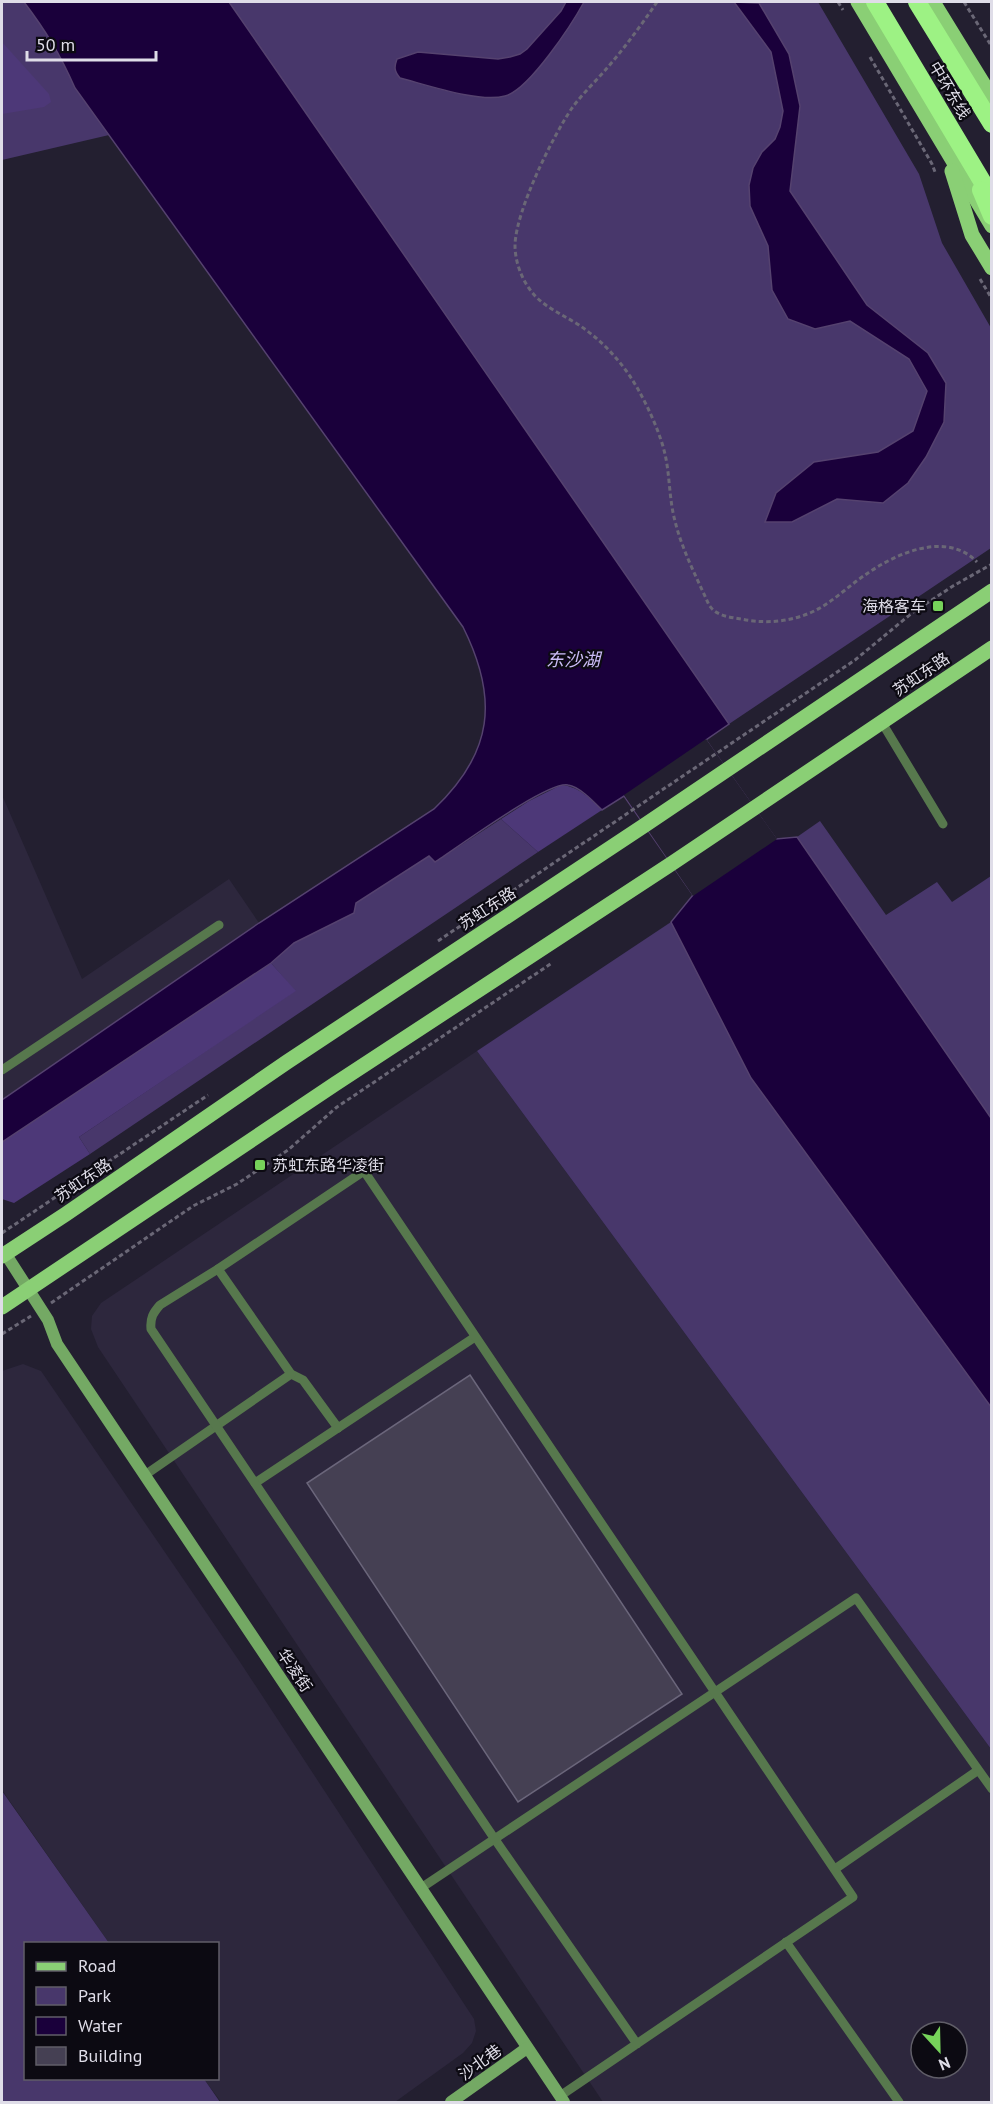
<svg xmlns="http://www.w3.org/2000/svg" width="993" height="2104" font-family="'PT Sans','Noto Sans SC',sans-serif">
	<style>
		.built { fill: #2d273d; fill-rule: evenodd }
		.green { fill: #48376b }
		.forest { fill: #4d3878 }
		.water { fill: #1a003b; stroke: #55426f; stroke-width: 1.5 }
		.pier { fill: #231f30 }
		.building { fill: #454053; stroke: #6b667b; stroke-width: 1.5 }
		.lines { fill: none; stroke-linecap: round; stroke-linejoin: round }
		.path { stroke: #6a6776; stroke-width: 3; stroke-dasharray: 4.5 3; stroke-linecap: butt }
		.lane { stroke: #57784d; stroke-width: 9 }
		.secondary { stroke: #74a964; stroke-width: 12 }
		.primary { stroke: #8acf75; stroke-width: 15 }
		.highway { stroke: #9df284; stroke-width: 18 }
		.poi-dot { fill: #76d25a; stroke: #0c0a12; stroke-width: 2 }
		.labels { text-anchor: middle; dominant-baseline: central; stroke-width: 4.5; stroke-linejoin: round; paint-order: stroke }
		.street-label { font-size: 16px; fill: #dfdde8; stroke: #0c0a12 }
		.poi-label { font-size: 16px; fill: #dfdde8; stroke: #0c0a12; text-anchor: end }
		.water-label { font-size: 18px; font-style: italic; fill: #cabbf5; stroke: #0c0a12 }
	</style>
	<rect width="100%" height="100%" fill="#231f30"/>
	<!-- built -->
	<g class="built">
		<path d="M2 795 82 979 229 879 259 923 2 1100Z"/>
		<path d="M477 1051 991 1749V2102H603L98 1347 91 1329 92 1316 101 1303ZM921 2032H957V2068H921Z"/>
		<path d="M23 1364 41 1371 240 1662 474 2019 476 2031 472 2043 463 2053 395 2102H221L204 2079 218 2078V1944L109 1943 2 1790V1371Z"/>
	</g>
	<!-- green -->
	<g class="green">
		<path d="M2 2H158L109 135 2 160Z"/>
		<path d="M229 2H818L919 174 942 243 991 328V548L729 724Z"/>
		<path d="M501 819 538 852 90 1154 79 1137 295 991 271 963 294 943 353 913 356 903 429 855 435 862Z"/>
		<path d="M820 821 886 915 937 882 952 902 991 876V1118L797 837Z"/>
		<path d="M671 922 751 1078 991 1407V1749L477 1051Z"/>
		<path d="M2 1791 109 1943 26 1944V2078L204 2079 220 2102H2Z"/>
	</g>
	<!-- forest -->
	<g class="forest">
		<path d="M2 42 49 94 51 102 44 107 2 114Z"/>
		<path d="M561 785C578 786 590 798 602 810L538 852 501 819 529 801Z"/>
		<path d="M271 963 296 991 79 1137 90 1154 14 1203 2 1199V1142Z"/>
	</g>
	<!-- water -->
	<g class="water">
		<path d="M24 2H229L729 724 706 740 776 839 797 837 991 1118V1407L751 1078 671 922 693 895 624 796 602 810C593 801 580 787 568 785 547 781 457 848 435 862L429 856 356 903 354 913 294 943 271 963 2 1142V1100L259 923 434 809C493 753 499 699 463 627L75 88C60 54 46 31 24 2Z"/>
		<path d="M566 2H584C572 24 529 90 505 96 479 103 427 85 400 78 394 71 394 67 397 59L418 52 498 59 510 57 520 54 527 49 561 11Z"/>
		<path d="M734 2 759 3 789 54 800 106 790 191 867 305 928 353 946 383 944 422 926 457 908 483 883 503 837 499 792 522H765L776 493 814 462 878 452 913 431 927 391 909 359 850 321 815 329 788 319 772 290 768 246 750 206 749 185 753 168 762 152 775 139 780 127 783 111 771 52Z"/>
	</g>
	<!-- pier -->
	<path class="pier" d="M706 739 777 839 693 896 624 795Z"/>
	<!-- building -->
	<path class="building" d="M470 1375 682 1694 518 1802 307 1483Z"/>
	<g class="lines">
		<!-- path -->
		<g class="path">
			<path d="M657 2C642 24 626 46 608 67 597 80 583 93 572 108 553 136 516 210 515 245 515 261 521 278 531 291 543 307 562 314 579 325 604 342 624 364 639 391 649 409 660 433 665 454 670 476 669 499 675 521 682 550 697 578 709 605 716 616 729 617 741 619 765 624 790 622 812 612 832 603 847 587 865 575 895 554 946 530 977 562"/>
			<path d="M838 2 843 10"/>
			<path d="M964 2 992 47"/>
			<path d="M870 57 932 164 935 172"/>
			<path d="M980 279 992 299"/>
			<path d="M438 941 855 660 912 613 953 586 992 564"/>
			<path d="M2 1233 208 1095"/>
			<path d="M51 1303 193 1206 237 1184 288 1150 337 1107 552 963"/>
			<path d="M2 1334 31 1316"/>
		</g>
		<!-- lane -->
		<g class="lane">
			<path d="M881 721 943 824"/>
			<path d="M2 1070 219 925"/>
			<path d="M218 1269 291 1374 303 1380 338 1428"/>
			<path d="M145 1475 291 1374"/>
			<path d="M255 1483 475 1337"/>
			<path d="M835 1869 977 1771"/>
			<path d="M421 1888 856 1598 992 1789"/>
			<path d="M786 1942 899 2102"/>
			<path d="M560 2096 853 1897 364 1171 218 1269 160 1305C153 1313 150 1318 151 1329L494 1838 637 2044"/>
		</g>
		<!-- secondary -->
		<g class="secondary">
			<path d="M5 1253 48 1320 57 1344 564 2102"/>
			<path d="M451 2102 527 2048"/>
		</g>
		<!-- primary -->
		<g class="primary">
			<path d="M858 2 992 226"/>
			<path d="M933 2 992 98"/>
			<path d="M952 171 972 235 992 268"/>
			<path d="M2 1256 66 1214 287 1062 645 825 992 591"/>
			<path d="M2 1307 335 1084 671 864 992 648"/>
		</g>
		<!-- highway -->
		<g class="highway">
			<path d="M875 2 992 198"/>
			<path d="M917 2 992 124"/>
			<path d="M981 190 992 216"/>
		</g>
	</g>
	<!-- markers -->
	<g class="poi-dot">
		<rect x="932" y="600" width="12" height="12" rx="3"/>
		<rect x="254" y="1159" width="12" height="12" rx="3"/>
	</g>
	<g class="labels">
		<!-- street labels -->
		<g class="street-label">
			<text transform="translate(950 90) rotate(59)">中环东线</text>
			<text transform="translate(921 674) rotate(-34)">苏虹东路</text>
			<text transform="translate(487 908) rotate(-33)">苏虹东路</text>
			<text transform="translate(83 1180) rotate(-34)">苏虹东路</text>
			<text transform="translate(295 1670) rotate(56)">华凌街</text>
			<text transform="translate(480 2062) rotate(-36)">沙北巷</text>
		</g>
		<!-- poi labels -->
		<g class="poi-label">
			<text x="926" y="606">海格客车</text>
			<text x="272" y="1165" text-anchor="start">苏虹东路华凌街</text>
		</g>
		<!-- water labels -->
		<g class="water-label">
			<text x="573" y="659">东沙湖</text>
		</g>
	</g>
	<!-- border -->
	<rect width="993" height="2104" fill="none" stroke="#dfdde8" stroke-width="6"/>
	<!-- legend -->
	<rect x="24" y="1942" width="195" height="138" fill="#0c0a12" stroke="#605e68" stroke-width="1.5"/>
	<rect x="36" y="1962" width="30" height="9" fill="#8acf75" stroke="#605e68" stroke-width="1.5"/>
	<text x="78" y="1972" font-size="18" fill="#dfdde8">Road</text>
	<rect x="36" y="1987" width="30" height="18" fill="#48376b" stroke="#605e68" stroke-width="1.5"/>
	<text x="78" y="2002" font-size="18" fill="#dfdde8">Park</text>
	<rect x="36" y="2017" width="30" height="18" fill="#1a003b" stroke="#605e68" stroke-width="1.5"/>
	<text x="78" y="2032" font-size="18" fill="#dfdde8">Water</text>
	<rect x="36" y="2047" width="30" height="18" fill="#454053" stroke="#605e68" stroke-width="1.5"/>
	<text x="78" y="2062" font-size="18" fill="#dfdde8">Building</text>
	<!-- north arrow -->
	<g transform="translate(939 2050) rotate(158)"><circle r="28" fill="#0c0a12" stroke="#605e68" stroke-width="1.5"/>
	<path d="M0-4.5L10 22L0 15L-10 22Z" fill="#76d25a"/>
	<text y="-9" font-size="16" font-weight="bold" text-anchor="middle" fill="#dfdde8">N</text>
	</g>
	<!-- scale -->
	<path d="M27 51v9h129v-9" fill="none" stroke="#dfdde8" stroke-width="3"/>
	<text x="36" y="51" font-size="18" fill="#dfdde8" stroke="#0c0a12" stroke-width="4.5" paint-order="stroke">50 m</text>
</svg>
